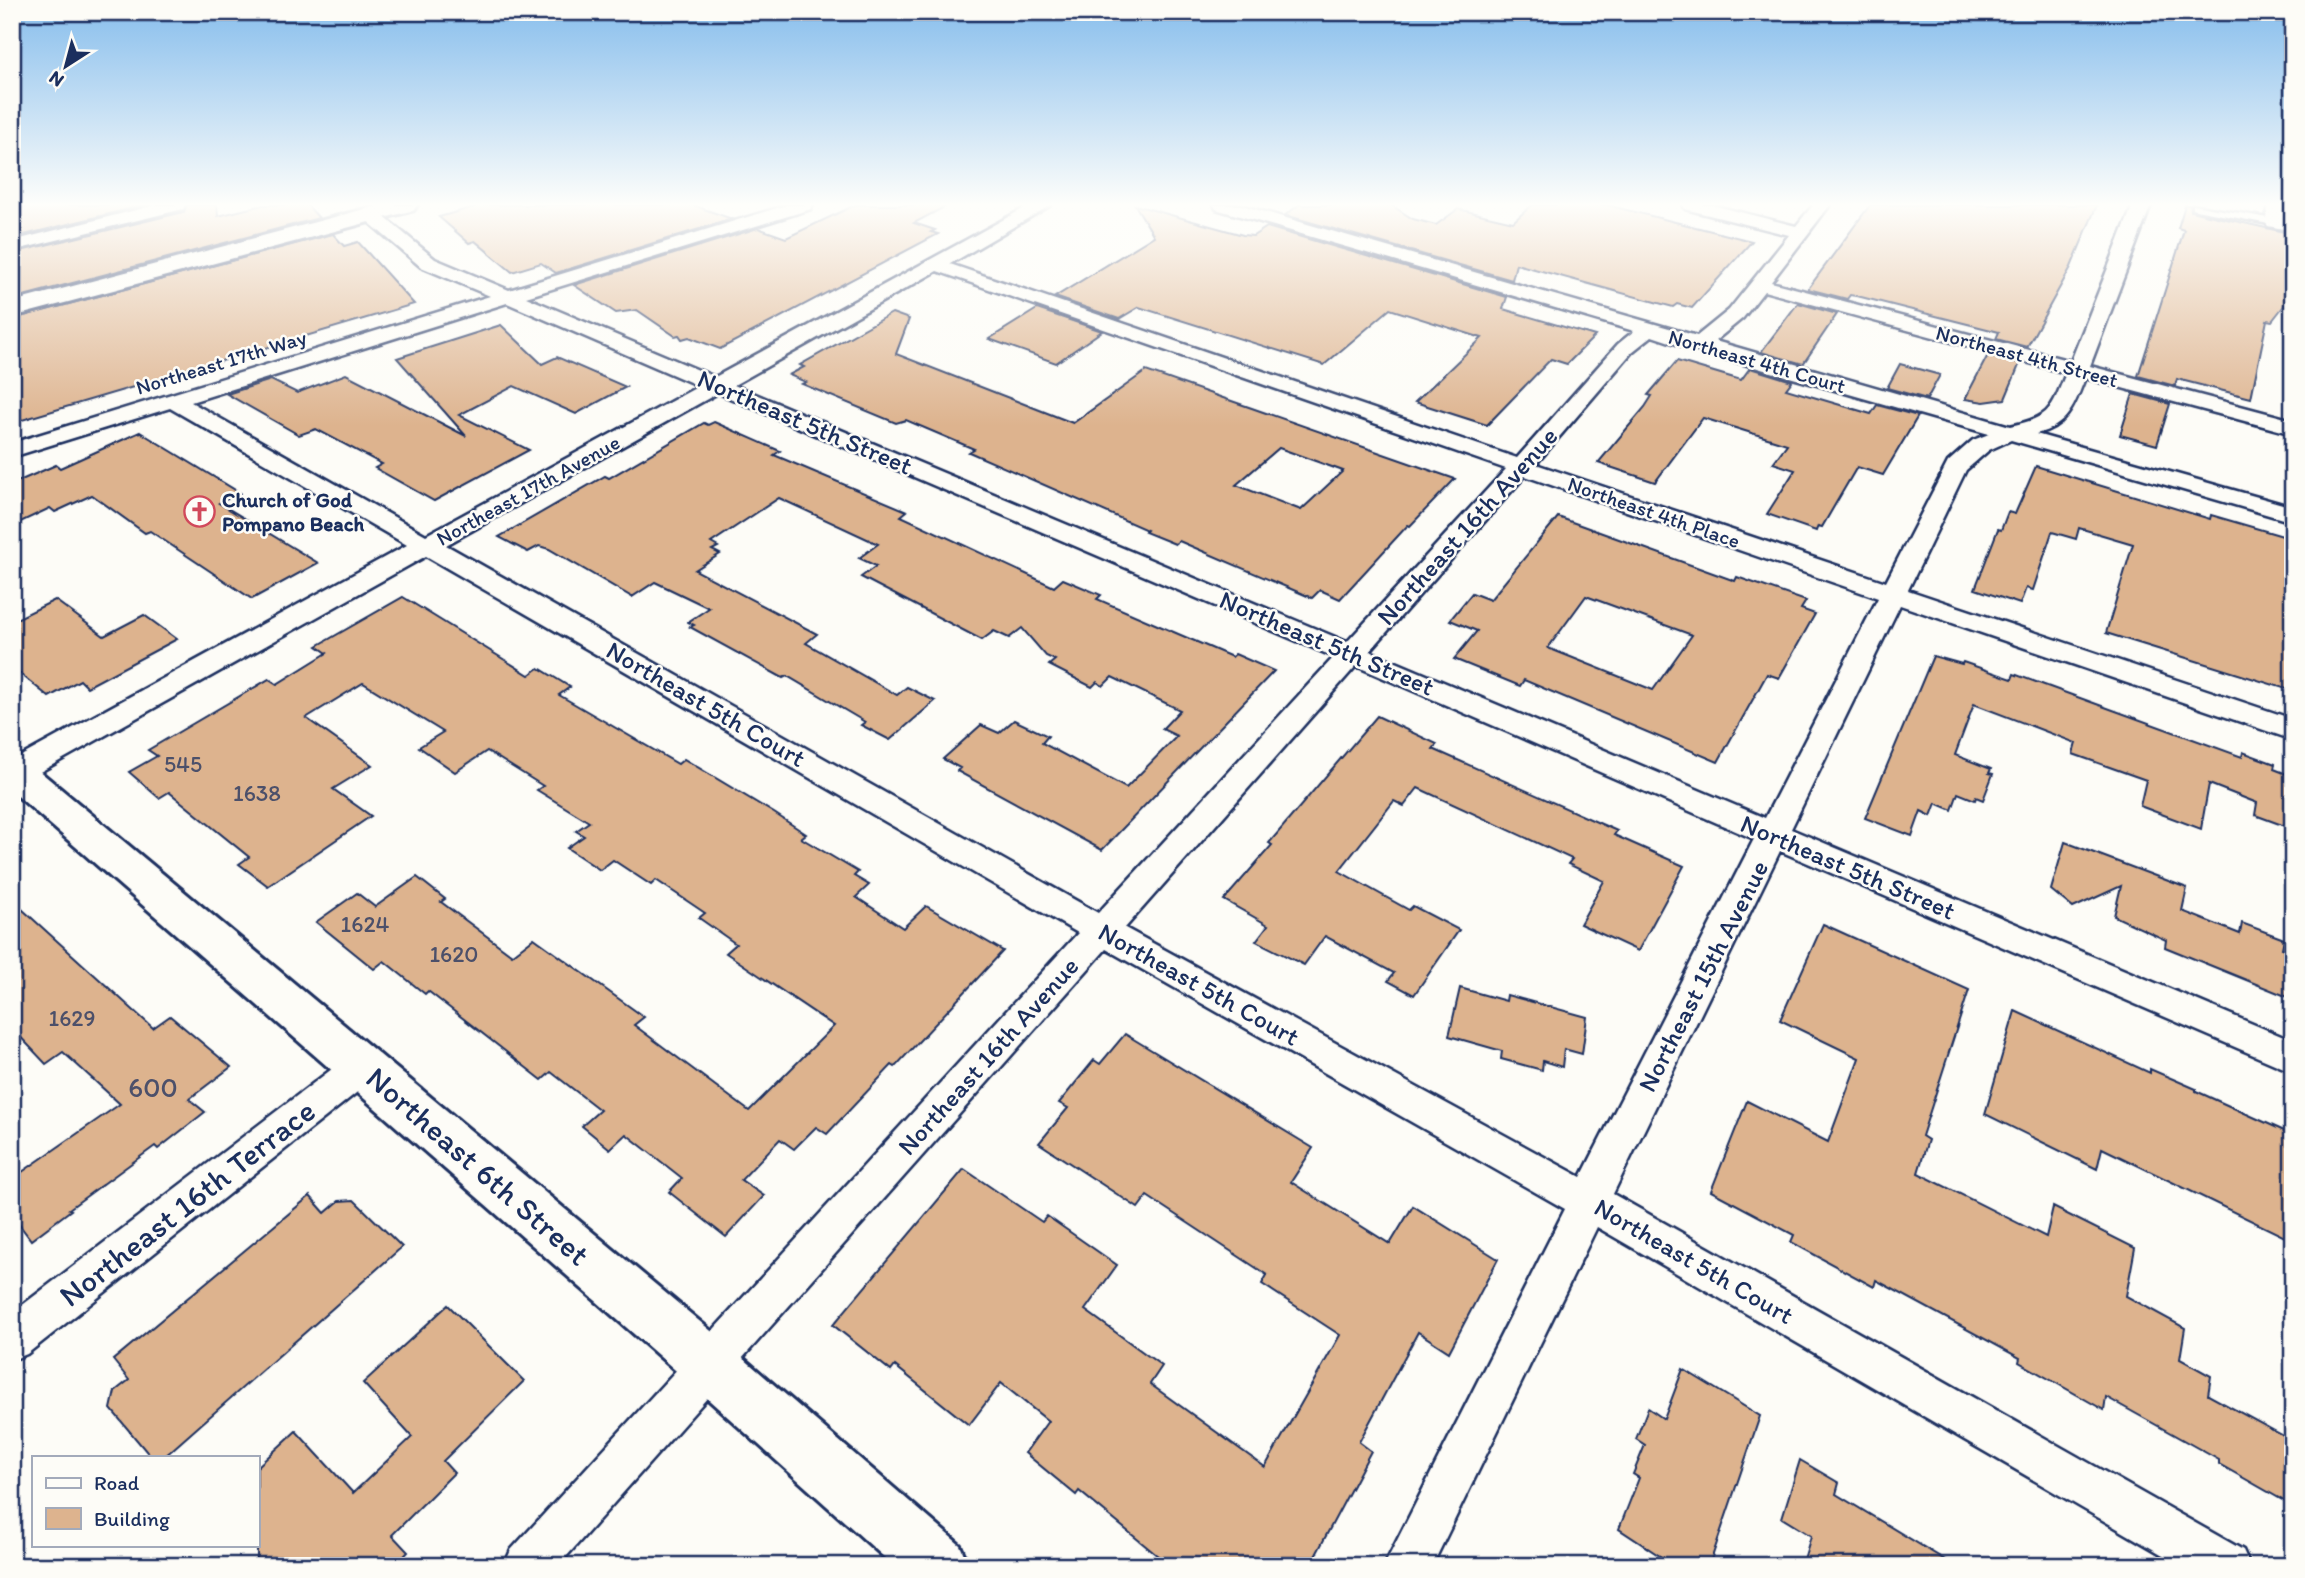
<svg xmlns="http://www.w3.org/2000/svg" width="2305" height="1578" font-family="Itim,sans-serif">
	<style>
		.building { fill: #ddb38e; stroke: #1b2f5e; stroke-width: 2; fill-rule: evenodd }
		.lines { fill: none; stroke-linecap: round; stroke-linejoin: round }
		.lane-casing { stroke: #1b2f5e; stroke-width: 5 }
		.street-casing { stroke: #1b2f5e; stroke-width: 5 }
		.secondary-casing { stroke: #1b2f5e; stroke-width: 6 }
		.lane { fill: #fdfcf7; fill-rule: evenodd }
		.street { fill: #fdfcf7; fill-rule: evenodd }
		.secondary { fill: #fdfcf7; fill-rule: evenodd }
		.labels { text-anchor: middle; dominant-baseline: central; stroke-width: 5; stroke-linejoin: round; paint-order: stroke }
		.far-street-label { font-size: 21px; fill: #1b2f5e; stroke: #fdfcf7 }
		.far-poi-label { font-size: 21px; font-weight: bold; fill: #1b2f5e; stroke: #fdfcf7; text-anchor: start }
		.number-label { font-size: 23px; fill: #4c506a }
		.street-label { font-size: 26px; fill: #1b2f5e; stroke: #fdfcf7 }
		.near-number-label { font-size: 28px; fill: #4c506a }
		.near-street-label { font-size: 32px; fill: #1b2f5e; stroke: #fdfcf7 }
	</style>
	<rect width="100%" height="100%" fill="#fdfcf7"/>
	<filter id="ink" filterUnits="userSpaceOnUse"><feTurbulence type="fractalNoise" baseFrequency=".0143" numOctaves="2"/><feDisplacementMap in="SourceGraphic" scale="14" xChannelSelector="R" yChannelSelector="G"/><feConvolveMatrix kernelMatrix="1 2 1 2 8 2 1 2 1" color-interpolation-filters="sRGB"/></filter>
	<g filter="url(#ink)">
		<!-- building -->
		<g class="building">
			<path d="M32 205H145L12 238V210Z"/>
			<path d="M187 205H217L218 216 263 205H307L319 218 12 299V253L184 212Z"/>
			<path d="M481 205H693L732 219 556 273 541 263 512 272 475 241 469 243 439 217Z"/>
			<path d="M855 205H948L914 223 935 230 931 232 938 234 720 349 689 337 682 339 679 335 675 336 637 310 616 313 574 285 758 228 786 238Z"/>
			<path d="M1135 205 1243 235 1253 236 1267 227 1507 297 1503 309 1595 336 1567 364 1551 359 1487 425 1415 402 1482 338 1390 309 1324 365 1139 307 1119 319 1055 297 1154 236Z"/>
			<path d="M1299 205H1391L1413 219 1436 225 1458 209 1513 222 1532 205H1607L1752 241 1692 308 1677 304 1673 307 1516 264 1512 280 1285 215Z"/>
			<path d="M1870 205H2097L2071 267 2027 347 1996 339 1999 332 1861 297 1850 295 1847 299 1808 289Z"/>
			<path d="M2185 205H2190L2191 211 2195 212 2293 234V294L2272 321 2267 320 2251 398 2177 379 2175 386 2138 376 2184 230 2178 228Z"/>
			<path d="M333 234 344 246 358 242 414 304 12 423V319Z"/>
			<path d="M1798 303 1837 314 1803 364 1761 352Z"/>
			<path d="M1037 309 1102 331 1056 363 989 339Z"/>
			<path d="M892 313 909 319 896 354 1073 423 1146 371 1455 479 1410 526 1408 525 1340 599 1320 590 1312 598 1179 541 1175 544 1145 532 1147 530 969 452 974 449 906 420 896 423 802 384 806 382 789 375 804 367 800 365ZM1279 448 1343 471 1301 510 1236 485Z"/>
			<path d="M501 325 542 364 557 357 626 387 576 414 514 386 459 415 529 450 434 501 375 468 382 464 316 429 299 435 227 394 271 380 297 393 346 374 466 436 397 358Z"/>
			<path d="M1988 355 2020 363 2005 399 1984 402 1965 399Z"/>
			<path d="M1677 361 1741 380 1750 368 1792 381 1786 389 1871 414 1877 405 1918 416 1883 475 1857 467 1822 527 1818 526 1816 531 1767 514 1795 470 1773 463 1787 444 1703 418 1655 482 1598 463 1645 407 1652 396 1648 395Z"/>
			<path d="M1900 364 1940 375 1927 399 1887 388Z"/>
			<path d="M2133 394 2170 404 2157 445 2120 435Z"/>
			<path d="M714 422 780 451 774 455 907 511 901 516 1054 587 1063 579 1101 595 1097 599 1176 633 1232 657 1235 654 1274 671 1102 850 957 771 960 768 943 759 981 725 999 733 1014 720 1048 736 1042 743 1126 788 1177 736 1162 729 1180 710 1112 677 1103 686 1097 682 1092 687 1049 665 1055 660 1046 656 1022 628 1009 638 994 631 982 640 861 577 876 566 859 558 878 544 779 498 711 543 718 547 712 550 720 554 695 570 817 634 806 643 897 695 907 687 935 701 890 740 861 725 865 722 787 676 783 678 690 627 694 625 688 622 709 608 655 582 632 597 549 549 539 546 528 552 499 537 605 476 609 478 704 423 708 425Z"/>
			<path d="M140 432 240 493 219 503 318 563 252 599 150 531 145 533 92 495 55 512 50 508 12 526V484L56 465 60 468Z"/>
			<path d="M2036 466 2210 519 2211 515 2293 539V691L2106 633 2133 544 2079 528 2076 539 2052 532 2033 590 2026 588 2020 604 1975 589 1998 529 2001 530 2008 512 2015 514Z"/>
			<path d="M1558 517 1735 581 1737 577 1806 601 1801 609 1815 614 1779 678 1767 674 1718 762 1524 680 1520 686 1454 659 1477 631 1450 620 1472 593 1490 600ZM1586 596 1692 635 1653 690 1548 648Z"/>
			<path d="M403 597 529 675 539 668 570 687 559 695 678 764 684 759 774 813 806 834 801 838 858 872 854 876 869 885 856 897 903 928 926 906 1003 951 895 1067 892 1065 827 1134 816 1127 794 1149 780 1139 741 1180 764 1196 726 1237 669 1192 682 1178 626 1134 610 1149 582 1126 600 1110 551 1072 542 1080 428 991 425 994 384 961 374 969 316 922 357 893 375 907 417 877 445 899 441 902 512 955 534 938 644 1017 634 1025 749 1111 834 1026 726 953 736 944 699 918 705 913 656 880 651 885 613 860 600 870 567 848 584 836 576 831 589 822 537 790 543 786 487 751 455 772 419 747 443 732 363 683 306 718 372 765 333 789 371 816 268 886 239 864 249 857 169 792 159 798 129 772 157 756 148 750 269 679 277 684 327 653 317 646Z"/>
			<path d="M55 600 104 636 144 615 177 639 87 687 80 680 49 697 12 667V621Z"/>
			<path d="M1933 656 1962 664 1963 662 2012 679 2014 674 2242 757 2243 752 2275 764 2274 769 2292 776 2293 829 2255 815 2257 803 2209 784 2201 829 2140 806 2146 780 2073 754 2076 743 1974 704 1955 755 1991 769 1989 773 1993 774 1983 800 1976 797 1975 800 1958 793 1952 810 1936 803 1931 816 1921 811 1912 836 1865 818Z"/>
			<path d="M1377 716 1437 744 1433 749 1617 831 1614 835 1684 866 1638 951 1580 924 1604 881 1568 864 1572 859 1418 788 1404 806 1394 801 1339 871 1409 910 1413 906 1459 930 1414 995 1388 981 1394 973 1325 936 1304 965 1256 941 1268 925 1224 900 1272 845 1269 843Z"/>
			<path d="M2065 842 2187 888 2182 911 2240 934 2242 923 2284 939 2282 948 2293 952V999L2165 947 2166 940 2114 916 2121 886 2073 908 2051 890Z"/>
			<path d="M12 900 153 1028 170 1016 231 1067 189 1099 205 1112 158 1149 155 1146 69 1209 71 1210 31 1240 12 1215V1179L120 1104 63 1052 46 1064 12 1028Z"/>
			<path d="M1823 924 1969 990 1922 1136 1928 1140 1918 1173 2046 1237 2053 1207 2135 1248 2126 1296 2185 1328 2180 1359 2211 1376 2208 1395 2293 1441V1506L2219 1464V1460L2106 1397 2104 1410 2019 1362 2020 1358 1876 1280 1874 1287 1791 1242 1794 1235 1711 1191 1747 1101 1828 1142 1859 1058 1780 1020Z"/>
			<path d="M1460 988 1506 1001 1507 995 1587 1017 1582 1054 1564 1049 1562 1067 1543 1061 1542 1070 1501 1059 1502 1051 1449 1036Z"/>
			<path d="M2015 1011 2150 1073V1069L2196 1089V1091L2293 1135V1241L2102 1148 2097 1169 1985 1114Z"/>
			<path d="M1125 1034 1313 1148 1291 1182 1390 1244 1413 1206 1498 1259 1449 1352 1418 1332 1359 1442 1371 1451 1310 1566H1170L1079 1491 1076 1495 1025 1453 1048 1421 1001 1383 969 1425 895 1366 891 1371 833 1325 964 1169 1042 1222 1047 1216 1117 1265 1085 1310 1162 1366 1150 1384 1265 1467 1340 1335 1262 1284 1267 1275 1147 1196 1138 1208 1039 1143 1068 1108 1059 1103 1094 1060 1100 1064Z"/>
			<path d="M310 1196 325 1213 339 1201 354 1200 402 1247 164 1457H151L111 1409 115 1391 129 1380 113 1360Z"/>
			<path d="M448 1305 524 1381 443 1461 454 1473 392 1535 408 1552 395 1566H257V1467L296 1431 353 1493 412 1437 363 1383Z"/>
			<path d="M1683 1369 1760 1416 1709 1566H1675L1619 1529 1639 1478 1633 1474 1645 1445 1636 1439 1648 1408 1664 1419Z"/>
			<path d="M1800 1460 1839 1483 1836 1494 1955 1566H1802L1811 1536 1782 1518Z"/>
		</g>
		<g class="lines">
			<defs>
				<path id="lane" d="M2193 205 2274 219 2279 222 2274 225 2196 210 2193 209Z"/>
				<g id="street">
					<path d="M156 205H185L183 209 12 251V241Z"/>
					<path d="M787 205H813L811 209 526 297 715 377 1030 205H1051L950 264 1517 458 1618 344 1634 331 1216 209 1214 205H1241L1697 336 1729 310 1789 235 1685 209 1683 205H1712L1796 226 1813 205H1830L1771 282 2071 361 2133 205H2151L2090 366 2293 420V434L2085 378C2074 406 2068 426 2036 434L2293 507V522L2011 440 1989 450 1966 470 1908 590 2293 719V740L1900 605 1791 829 2293 1041V1072L1780 851 1613 1194 2243 1550 2250 1566H2182L1597 1227 1432 1566H1384L1565 1209 1106 949 558 1566H504L511 1550 1078 933 426 556 22 782 12 785V761L407 545 170 408 12 457V443L490 296 421 267 365 219 362 215 365 211H377L435 259 509 290ZM937 271 1506 469 1347 642 734 385ZM1764 291 2066 373C2051 410 2051 417 2010 426L1715 341 1743 318ZM507 303 699 386 426 535 191 402ZM1652 336 1691 349 1989 434 1973 440 1948 462 1886 582 1536 464 1632 352ZM718 393 1334 657 1098 913 446 545ZM1525 476 1878 598 1765 818 1370 651ZM1356 666 1754 839 1581 1177 1125 928Z"/>
					<path d="M2269 205H2287L2283 219 2293 221V231L2268 226 2265 222Z"/>
					<path d="M362 1051 375 1056 380 1067 375 1078 27 1354 12 1360V1313L349 1056Z"/>
				</g>
				<g id="secondary">
					<path d="M380 205H417L414 210 12 317V302Z"/>
					<path d="M12 755 25 759 728 1345 960 1545 969 1566H894L690 1383 12 791Z"/>
				</g>
			</defs>
			<!-- lane casing -->
			<use href="#lane" class="lane-casing"/>
			<!-- street casing -->
			<use href="#street" class="street-casing"/>
			<!-- secondary casing -->
			<use href="#secondary" class="secondary-casing"/>
			<!-- lane -->
			<use href="#lane" class="lane"/>
			<!-- street -->
			<use href="#street" class="street"/>
			<!-- secondary -->
			<use href="#secondary" class="secondary"/>
		</g>
	</g>
	<!-- sky -->
	<linearGradient id="sky" x2="0" y2="1"><stop stop-color="#86bdec"/><stop offset="0.48" stop-color="#fefefb"/><stop offset="1" stop-color="#fefefb" stop-opacity="0"/></linearGradient>
	<rect width="2305" height="426" fill="url(#sky)"/>
	<!-- icons -->
	<defs>
		<symbol id="church-ring" viewBox="-11 -11 22 22"><circle r="9.5" fill="#fdfcf7" stroke="#d1495b" stroke-width="1.5"/><path d="M-1.2-6h2.4v3.5h3.3v2.4h-3.3V6h-2.4V-.1h-3.3v-2.4h3.3Z" fill="#d1495b"/></symbol>
	</defs>
	<g fill-rule="evenodd">
		<use href="#church-ring" x="182" y="494" width="35" height="35"/>
	</g>
	<g class="labels">
		<!-- far-street labels -->
		<g class="far-street-label">
			<text transform="translate(2027 356) rotate(15)">Northeast 4th Street</text>
			<text transform="translate(1757 361) rotate(16)">Northeast 4th Court</text>
			<text transform="translate(221 362) rotate(-17)">Northeast 17th Way</text>
			<text transform="translate(528 490) rotate(-29)">Northeast 17th Avenue</text>
			<text transform="translate(1654 512) rotate(19)">Northeast 4th Place</text>
		</g>
		<!-- far-poi labels -->
		<g class="far-poi-label">
			<text x="222" y="499">Church of God<tspan x="222" dy="24">Pompano Beach</tspan></text>
		</g>
		<!-- number labels -->
		<g class="number-label">
			<text x="183" y="764">545</text>
			<text x="257" y="793">1638</text>
			<text x="365" y="924">1624</text>
			<text x="454" y="954">1620</text>
			<text x="72" y="1018">1629</text>
		</g>
		<!-- street labels -->
		<g class="street-label">
			<text transform="translate(805 422) rotate(23)">Northeast 5th Street</text>
			<text transform="translate(1467 526) rotate(-48)">Northeast 16th Avenue</text>
			<text transform="translate(1327 643) rotate(23)">Northeast 5th Street</text>
			<text transform="translate(706 704) rotate(30)">Northeast 5th Court</text>
			<text transform="translate(1848 867) rotate(23)">Northeast 5th Street</text>
			<text transform="translate(1703 976) rotate(-63)">Northeast 15th Avenue</text>
			<text transform="translate(1199 984) rotate(29)">Northeast 5th Court</text>
			<text transform="translate(988 1056) rotate(-48)">Northeast 16th Avenue</text>
			<text transform="translate(1694 1261) rotate(30)">Northeast 5th Court</text>
		</g>
		<!-- near-number labels -->
		<g class="near-number-label">
			<text x="153" y="1087">600</text>
		</g>
		<!-- near-street labels -->
		<g class="near-street-label">
			<text transform="translate(478 1166) rotate(41)">Northeast 6th Street</text>
			<text transform="translate(187 1203) rotate(-38)">Northeast 16th Terrace</text>
		</g>
	</g>
	<!-- margin -->
	<rect width="2305" height="1578" fill="none" stroke="#fdfcf7" stroke-width="42"/>
	<rect x="21" y="21" width="2263" height="1536" fill="none" stroke="#1b2f5e" stroke-width="2.5" filter="url(#ink)"/>
	<!-- legend -->
	<rect x="32" y="1456" width="228" height="91" fill="#fdfcf7" stroke="#a3aaba" stroke-width="2"/>
	<rect x="46" y="1478" width="35" height="10" fill="#fdfcf7" stroke="#a3aaba" stroke-width="2"/>
	<text x="94" y="1490" font-size="21" fill="#1b2f5e">Road</text>
	<rect x="46" y="1508" width="35" height="21" fill="#ddb38e" stroke="#a3aaba" stroke-width="2"/>
	<text x="94" y="1526" font-size="21" fill="#1b2f5e">Building</text>
	<!-- north arrow -->
	<g transform="translate(66 66) rotate(216)" stroke="#fdfcf7" stroke-width="5" paint-order="stroke">
	<path d="M0-5L12 26L0 18L-12 26Z" fill="#1b2f5e"/>
	<text y="-10" font-size="19" font-weight="bold" text-anchor="middle" fill="#1b2f5e">N</text>
	</g>
</svg>
